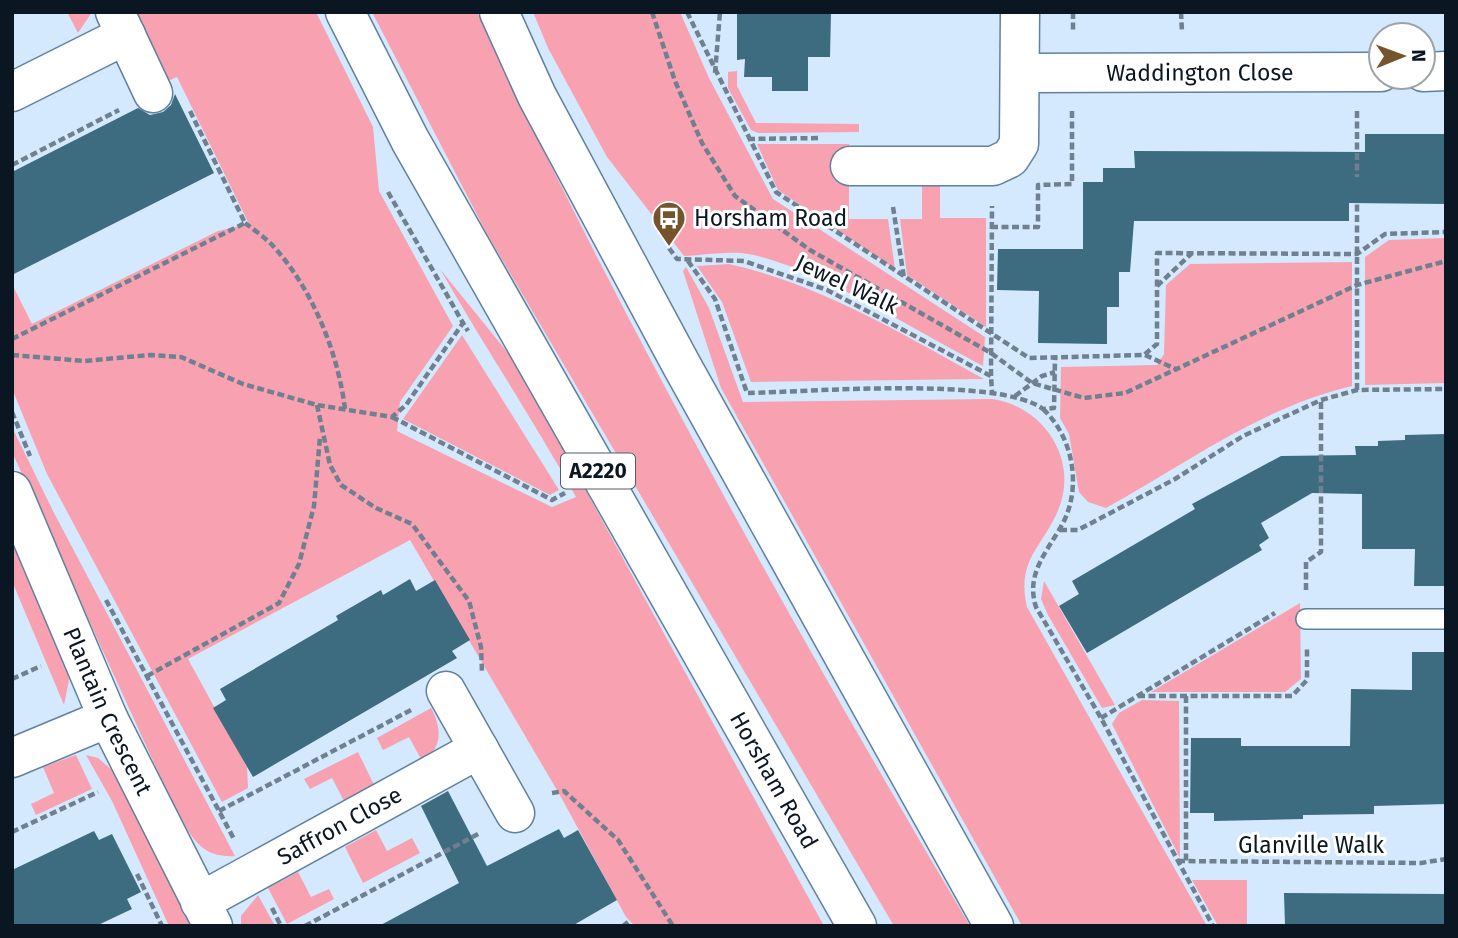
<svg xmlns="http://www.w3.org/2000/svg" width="1458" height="938" font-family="'Fira Sans',sans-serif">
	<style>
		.green { fill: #f8a1b1 }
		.building { fill: #3d6b7f }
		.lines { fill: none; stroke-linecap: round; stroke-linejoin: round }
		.service-casing { stroke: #60809f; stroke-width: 22 }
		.minor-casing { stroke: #60809f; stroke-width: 41 }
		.primary-casing { stroke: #60809f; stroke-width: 41 }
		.path { stroke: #6f8090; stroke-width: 4.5; stroke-dasharray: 7 3.5; stroke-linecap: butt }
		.service { stroke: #fff; stroke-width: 19 }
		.minor { stroke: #fff; stroke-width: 38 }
		.primary { stroke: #fff; stroke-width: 38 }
		.labels { text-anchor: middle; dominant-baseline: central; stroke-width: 6; stroke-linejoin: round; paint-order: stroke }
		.shield { fill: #fff; stroke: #545d65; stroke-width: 2 }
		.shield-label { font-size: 21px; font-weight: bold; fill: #0a1723 }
		.street-label { font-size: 23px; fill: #0a1723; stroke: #fff }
		.poi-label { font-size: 23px; fill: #0a1723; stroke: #fff; text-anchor: start }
	</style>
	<rect width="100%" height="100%" fill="#d4e9fd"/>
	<!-- green -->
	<g class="green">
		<path d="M67 12H92L78 33Z"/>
		<path d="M136 12H316L373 127 379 191 453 326 400 402 397 431 552 507 576 497C533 419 484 346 440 269L516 363 824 926H635L626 917 561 797 410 540 188 659 247 767 248 788 222 802 47 474 13 391 12 284 32 324 218 231 249 224 177 77 168 81Z"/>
		<path d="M372 12H477C623 325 794 628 970 926H894L487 234Z"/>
		<path d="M533 12H680L709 78 773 199 985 337 983 366C915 331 827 273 754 255 731 250 707 255 684 256L607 157 548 48Z"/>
		<path d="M737 71V86L756 123 859 124V132L758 133 751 130 728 88V72Z"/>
		<path d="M757 144H849V219H888L895 269 778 190Z"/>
		<path d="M940 180V218H986V327L907 275 900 219H922V181Z"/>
		<path d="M1446 238V383L1365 385V257L1389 240Z"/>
		<path d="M1352 262V386C1262 407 1186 464 1106 508L1088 502 1079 492 1069 434 1060 418 1061 367 1157 365 1164 354 1166 285 1190 264Z"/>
		<path d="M729 264C822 285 902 334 984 379L751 382 722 302 697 266Z"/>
		<path d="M686 267 709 308 743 402 992 399C1039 405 1076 453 1061 502 1048 544 1015 556 1027 607L1207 926H1022L721 388 683 271Z"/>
		<path d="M462 335 559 490 550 495 403 419Z"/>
		<path d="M12 427 53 511 235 856C195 859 188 828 170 798L12 452Z"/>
		<path d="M12 535 66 664 69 680 64 705 12 581Z"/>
		<path d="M1044 581 1115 705 1102 708 1048 615 1041 599Z"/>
		<path d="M1300 603 1301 679 1285 692H1151Z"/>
		<path d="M1142 700 1179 701 1180 858 1112 724 1119 713Z"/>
		<path d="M431 708C442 728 443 749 422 761L409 737 383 750 377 738Z"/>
		<path d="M358 752 375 787 345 803 332 778 310 789 304 779Z"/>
		<path d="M76 755 92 789 36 815 31 804 54 793 43 767Z"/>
		<path d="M86 755 98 758 113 771 196 926H169L112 801Z"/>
		<path d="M376 830 387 851 412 838 420 853 363 883 345 847Z"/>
		<path d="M298 872 311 897 329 889 334 899 287 924 268 888Z"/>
		<path d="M1192 880H1247V926H1218Z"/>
		<path d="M258 895 275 926H241V916Z"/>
	</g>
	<!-- building -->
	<g class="building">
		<path d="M737 12H831L830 57H808V91H772V77H744L745 59 737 60Z"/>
		<path d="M175 94 214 173 12 275V172L138 108 150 115 163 112 171 105Z"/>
		<path d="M1365 134H1446V204L1349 203V221H1134L1130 272H1119V307H1107V344L1038 343 1039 291 997 290 998 249H1083V182H1103V168H1135L1134 151 1365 152Z"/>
		<path d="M1446 434V586H1414L1415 549H1362V494L1312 493 1261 523 1269 538 1259 545 1262 550 1087 653 1059 606 1079 594 1072 581 1195 509 1192 504 1281 456 1356 455 1355 446H1378V441L1405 440V435Z"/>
		<path d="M410 579 416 591 435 580 470 640 452 651 457 658 253 777 213 708 226 700 220 689 338 620 336 616 381 590 383 595Z"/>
		<path d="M1412 652H1446V804L1374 806V814L1303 815V819L1214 821V813H1190L1191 738H1241V746H1350L1351 689 1412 690Z"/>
		<path d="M448 791 487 866 559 829 564 838 578 830 617 900 572 926H379L459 883 421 806Z"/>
		<path d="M94 831 99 840 112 834 141 892 127 899 132 909 96 926H12V870Z"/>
		<path d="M1284 893 1446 894V926H1285Z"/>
	</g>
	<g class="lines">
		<defs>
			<path id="service" d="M1306 619H1446"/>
			<g id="minor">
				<path d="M115 12 153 93"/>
				<path d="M1423 72 1446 71"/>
				<path id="s1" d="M1020 73 1381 72"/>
				<path d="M12 92 126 35"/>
				<path d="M850 166H993L1010 158 1019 144 1020 12"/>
				<path id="s2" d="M12 491 108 718 213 926"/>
				<path d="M446 691 515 813"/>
				<path d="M12 758 108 718"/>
				<path id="s3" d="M200 902 479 749"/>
			</g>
			<g id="primary">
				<path id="s4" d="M345 12 410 140 857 926"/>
				<path d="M499 12 537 96 682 366 994 926"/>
			</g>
		</defs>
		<!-- service casing -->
		<use href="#service" class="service-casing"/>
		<!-- minor casing -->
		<use href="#minor" class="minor-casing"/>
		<!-- primary casing -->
		<use href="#primary" class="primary-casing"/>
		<!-- path -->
		<g class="path">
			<path d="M652 12 675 81 702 143 735 196 810 250 991 353 1032 383 1084 398 1125 393 1357 285 1446 261"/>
			<path d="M687 12 776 192 1029 358 1144 355 1157 344V253L1357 254 1385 234 1446 232"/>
			<path d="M1073 12V32"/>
			<path d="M1181 12 1182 32"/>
			<path d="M715 73 720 12"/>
			<path d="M1357 111V177"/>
			<path d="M748 139 821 138"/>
			<path d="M12 165 119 110"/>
			<path d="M388 192 463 323"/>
			<path d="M893 207 904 278"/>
			<path d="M245 223C254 230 266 238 274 247 313 290 338 353 345 409"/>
			<path d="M991 227H1038V185L1072 184V111"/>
			<path d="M669 248 677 259 744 261 827 290 991 376 992 392"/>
			<path d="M688 261 715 299 747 393C809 392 999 376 1043 409L1054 408 1055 358"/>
			<path d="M1157 286 1191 254"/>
			<path d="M12 339 245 223 190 111"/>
			<path d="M12 355 84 361 150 355 181 357 243 384 317 405 392 417 406 405 463 323 468 331"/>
			<path d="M1145 355 1178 370"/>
			<path d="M991 376 992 206"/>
			<path d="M1357 390V203"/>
			<path d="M1015 396 1042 376 1055 372"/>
			<path d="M317 405 330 465 341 485 376 508 412 524 469 601 481 647 482 672"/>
			<path d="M1043 409C1073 437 1082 486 1063 523 1048 551 1025 573 1036 607L1101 718 1213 926"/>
			<path d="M12 412 30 456"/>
			<path d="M392 417 552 500 565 493"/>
			<path d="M1060 530H1078L1175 479 1243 436 1321 400 1357 390 1446 389"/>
			<path d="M1306 590V562L1321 552V400"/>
			<path d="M106 600 234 839"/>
			<path d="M147 676 279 603 299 564 314 506 320 437"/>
			<path d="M12 679 41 666"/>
			<path d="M1138 696H1292L1307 680V648"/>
			<path d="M1186 696V861"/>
			<path d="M1101 718 1275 613"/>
			<path d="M552 793 564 791 618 840 673 926"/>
			<path d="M219 811 411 710"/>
			<path d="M12 832 98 792"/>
			<path d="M1178 861 1421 863 1446 859"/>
			<path d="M137 874 162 926"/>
			<path d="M272 908 281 926"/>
			<path d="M305 926 480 833"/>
			<path d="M623 926 628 922"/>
		</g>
		<!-- service -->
		<use href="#service" class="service"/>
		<!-- minor -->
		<use href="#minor" class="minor"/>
		<!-- primary -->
		<use href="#primary" class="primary"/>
	</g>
	<!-- icons -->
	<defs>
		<symbol id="bus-pin" viewBox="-11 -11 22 30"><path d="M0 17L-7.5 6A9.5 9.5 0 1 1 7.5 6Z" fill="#75532b" stroke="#fff"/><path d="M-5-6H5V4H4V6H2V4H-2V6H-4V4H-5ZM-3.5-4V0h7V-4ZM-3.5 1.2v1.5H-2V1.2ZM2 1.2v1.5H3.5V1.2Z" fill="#fff"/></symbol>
	</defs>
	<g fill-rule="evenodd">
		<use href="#bus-pin" x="650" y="199" width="38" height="52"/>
	</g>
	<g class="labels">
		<!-- shield labels -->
		<rect class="shield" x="561" y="453.5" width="74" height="35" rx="5"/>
		<g class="shield-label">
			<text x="598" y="471">A2220</text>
		</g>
		<!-- street labels -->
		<g class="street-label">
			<text stroke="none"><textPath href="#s1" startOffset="180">Waddington Close</textPath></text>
			<text transform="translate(847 284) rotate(25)">Jewel Walk</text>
			<text stroke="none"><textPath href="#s2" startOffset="240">Plantain Crescent</textPath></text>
			<text stroke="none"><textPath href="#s4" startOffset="880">Horsham Road</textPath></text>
			<text stroke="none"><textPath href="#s3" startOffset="159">Saffron Close</textPath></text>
			<text x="1311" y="845">Glanville Walk</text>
		</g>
		<!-- poi labels -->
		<g class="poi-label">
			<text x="694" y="218">Horsham Road</text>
		</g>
	</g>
	<!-- border -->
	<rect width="1458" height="938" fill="none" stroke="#0a1723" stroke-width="28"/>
	<!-- north arrow -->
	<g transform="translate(1402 56) rotate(89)"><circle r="33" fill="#ffffff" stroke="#9da2a7" stroke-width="2"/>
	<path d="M0-5L12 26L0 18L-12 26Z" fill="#75532b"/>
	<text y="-10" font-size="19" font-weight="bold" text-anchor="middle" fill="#0a1723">N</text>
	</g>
</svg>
